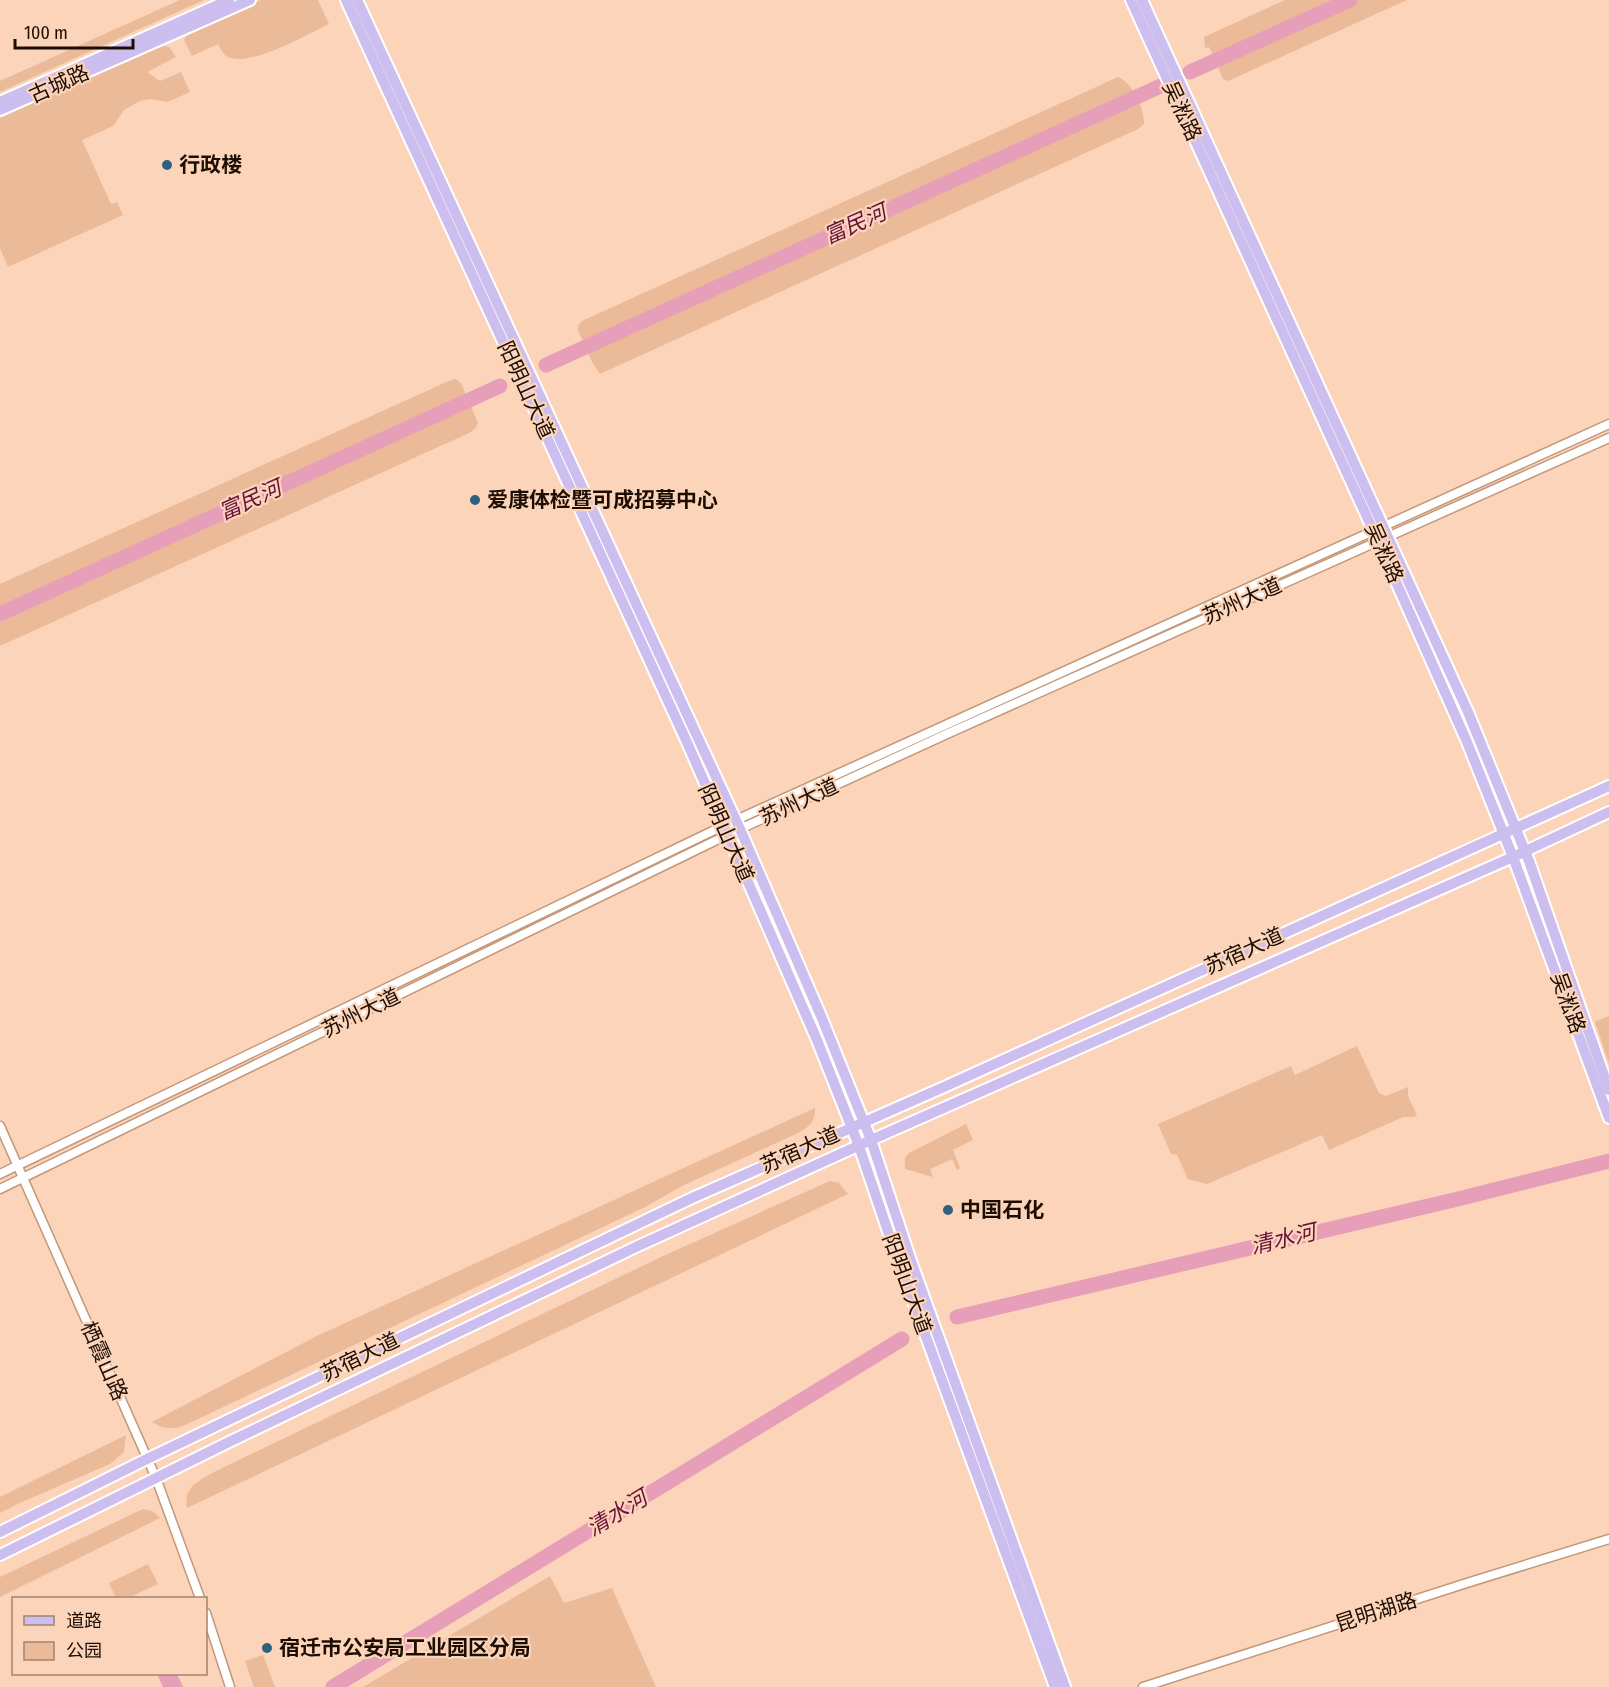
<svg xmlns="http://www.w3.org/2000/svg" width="1609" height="1687" font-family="'Fira Sans Condensed','Noto Sans SC',sans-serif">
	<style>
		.green { fill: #ebba98 }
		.water { fill: #e79eb8 }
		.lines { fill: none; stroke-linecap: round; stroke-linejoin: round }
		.river { stroke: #e79eb8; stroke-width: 15 }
		.minor-casing { stroke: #c49778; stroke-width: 11 }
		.major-casing { stroke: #fff; stroke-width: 14 }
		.minor { stroke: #fff; stroke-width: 8 }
		.major { stroke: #ccbeee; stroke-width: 10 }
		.poi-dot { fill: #2e617e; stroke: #fbd4ba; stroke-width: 2 }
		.labels { text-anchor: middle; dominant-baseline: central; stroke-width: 4.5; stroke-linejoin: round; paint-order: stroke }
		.street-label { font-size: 21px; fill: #1d0d03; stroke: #fbd4ba }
		.poi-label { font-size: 21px; font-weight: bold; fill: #1d0d03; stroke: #fbd4ba; text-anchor: start }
		.water-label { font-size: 22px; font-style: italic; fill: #67133b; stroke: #fbd4ba }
	</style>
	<rect width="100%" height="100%" fill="#fbd4ba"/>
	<!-- green -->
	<g class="green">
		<path d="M180 0H204L0 92V81Z"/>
		<path d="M261 0H318L329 24C309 33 241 74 223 53 222 52 219 45 218 44L192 56 184 40 190 31Z"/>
		<path d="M1285 0H1407L1228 81 1223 79 1209 47 1205 48 1204 37Z"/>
		<path d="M160 44 169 47 176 57 147 72 160 81 181 72 190 92 168 102 149 99 140 101 124 110 113 126 82 140 111 204 117 202 123 215 8 267 0 248V118Z"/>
		<path d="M1118 77C1133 83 1144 109 1144 124L1138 129 600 374 593 364 578 331V325L582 321Z"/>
		<path d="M456 379 461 383 478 423 475 429 469 433 0 646V584L451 380Z"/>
		<path d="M1609 1016V1064L1595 1022Z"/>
		<path d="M1357 1046 1379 1093 1386 1096 1408 1087V1096L1417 1115 1414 1117H1403L1329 1150 1322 1135 1207 1184 1188 1179 1177 1155 1171 1154 1158 1124 1291 1066 1295 1075Z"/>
		<path d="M815 1108C816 1123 807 1128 796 1134L684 1185 645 1207 196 1420C178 1428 170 1433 152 1422L319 1335Z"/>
		<path d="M966 1124 973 1140 953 1150 960 1168 957 1170 952 1159 930 1169 933 1177 905 1169V1158L909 1153Z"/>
		<path d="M830 1181 839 1183 848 1194 187 1508C183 1488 198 1481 214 1472L661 1257Z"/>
		<path d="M126 1435 124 1452 110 1464 22 1502 0 1513V1497Z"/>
		<path d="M143 1509 154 1512 160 1518 0 1597V1577Z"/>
		<path d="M148 1564 158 1584 128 1598H116L109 1583Z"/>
		<path d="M550 1576 564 1603 612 1588 656 1687H363Z"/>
		<path d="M263 1655 275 1687H254L245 1661Z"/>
	</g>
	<!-- water -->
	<path class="water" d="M157 1674H177L183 1687H163Z"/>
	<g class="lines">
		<!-- river -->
		<g class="river">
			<path d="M1190 72 1350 0"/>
			<path d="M546 365 1165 84"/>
			<path d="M0 614 500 386"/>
			<path d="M957 1317 1458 1199 1609 1161"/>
			<path d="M333 1687 902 1339"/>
		</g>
		<defs>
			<g id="minor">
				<path d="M0 1126 156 1478 200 1598"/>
				<path d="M0 1174 723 826 1609 424"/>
				<path d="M0 1189 727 835 949 733 1609 438"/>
				<path d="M206 1613 230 1687"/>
				<path d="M1143 1687 1470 1582 1609 1539"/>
			</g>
			<g id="major">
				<path d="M346 0 686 740 817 1040 859 1146 897 1258 1055 1687"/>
				<path d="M357 0 740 829 821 1016 871 1140 911 1261 1065 1687"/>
				<path d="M1131 0 1373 530 1467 742 1513 857 1609 1118"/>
				<path d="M1142 0 1468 712 1529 861 1609 1090"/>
				<path d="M0 102 229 0"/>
				<path d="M0 110 250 0"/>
				<path d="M0 1532 147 1459 692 1198 944 1087 1609 786"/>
				<path d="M0 1555 231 1441 638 1246 871 1140 1513 857 1609 812"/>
			</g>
		</defs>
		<!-- minor casing -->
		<use href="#minor" class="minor-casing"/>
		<!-- major casing -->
		<use href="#major" class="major-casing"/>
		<!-- minor -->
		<use href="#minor" class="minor"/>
		<!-- major -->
		<use href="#major" class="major"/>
	</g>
	<!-- markers -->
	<g class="poi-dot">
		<circle cx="167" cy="165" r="6"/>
		<circle cx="475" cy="500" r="6"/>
		<circle cx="948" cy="1210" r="6"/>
		<circle cx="267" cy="1648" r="6"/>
	</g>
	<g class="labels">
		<!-- street labels -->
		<g class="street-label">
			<text transform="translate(59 84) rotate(-24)">古城路</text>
			<text transform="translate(1182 111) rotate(65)">吴淞路</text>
			<text transform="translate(526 390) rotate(65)">阳明山大道</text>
			<text transform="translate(1384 553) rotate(66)">吴淞路</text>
			<text transform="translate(1242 601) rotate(-24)">苏州大道</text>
			<text transform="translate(799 802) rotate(-25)">苏州大道</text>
			<text transform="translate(726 833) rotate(66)">阳明山大道</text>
			<text transform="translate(1244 951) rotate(-24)">苏宿大道</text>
			<text transform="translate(1568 1003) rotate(70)">吴淞路</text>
			<text transform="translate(361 1013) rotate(-26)">苏州大道</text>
			<text transform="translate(800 1150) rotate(-24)">苏宿大道</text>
			<text transform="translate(907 1284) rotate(70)">阳明山大道</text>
			<text transform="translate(360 1357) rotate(-26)">苏宿大道</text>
			<text transform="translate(104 1361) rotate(66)">栖霞山路</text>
			<text transform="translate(1376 1612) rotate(-18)">昆明湖路</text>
		</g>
		<!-- poi labels -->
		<g class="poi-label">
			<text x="179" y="165">行政楼</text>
			<text x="487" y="500">爱康体检暨可成招募中心</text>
			<text x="960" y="1210">中国石化</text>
			<text x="279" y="1648">宿迁市公安局工业园区分局</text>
		</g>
		<!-- water labels -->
		<g class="water-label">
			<text transform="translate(855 224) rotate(-24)">富民河</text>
			<text transform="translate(250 500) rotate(-24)">富民河</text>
			<text transform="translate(1283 1239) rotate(-13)">清水河</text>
			<text transform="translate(617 1513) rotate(-31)">清水河</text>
		</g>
	</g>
	<!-- legend -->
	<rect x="12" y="1597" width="195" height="78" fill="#fbd4ba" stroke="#a28471" stroke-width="1.5"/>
	<rect x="24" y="1616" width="30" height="9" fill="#ccbeee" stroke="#a28471" stroke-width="1.5"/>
	<text x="66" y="1627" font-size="18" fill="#1d0d03">道路</text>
	<rect x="24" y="1642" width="30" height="18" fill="#ebba98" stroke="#a28471" stroke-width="1.5"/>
	<text x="66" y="1657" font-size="18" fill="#1d0d03">公园</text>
	<!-- scale -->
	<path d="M15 39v9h118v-9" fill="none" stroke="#1d0d03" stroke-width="3"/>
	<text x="24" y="39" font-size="18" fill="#1d0d03" stroke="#fbd4ba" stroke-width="4.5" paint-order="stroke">100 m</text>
</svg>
